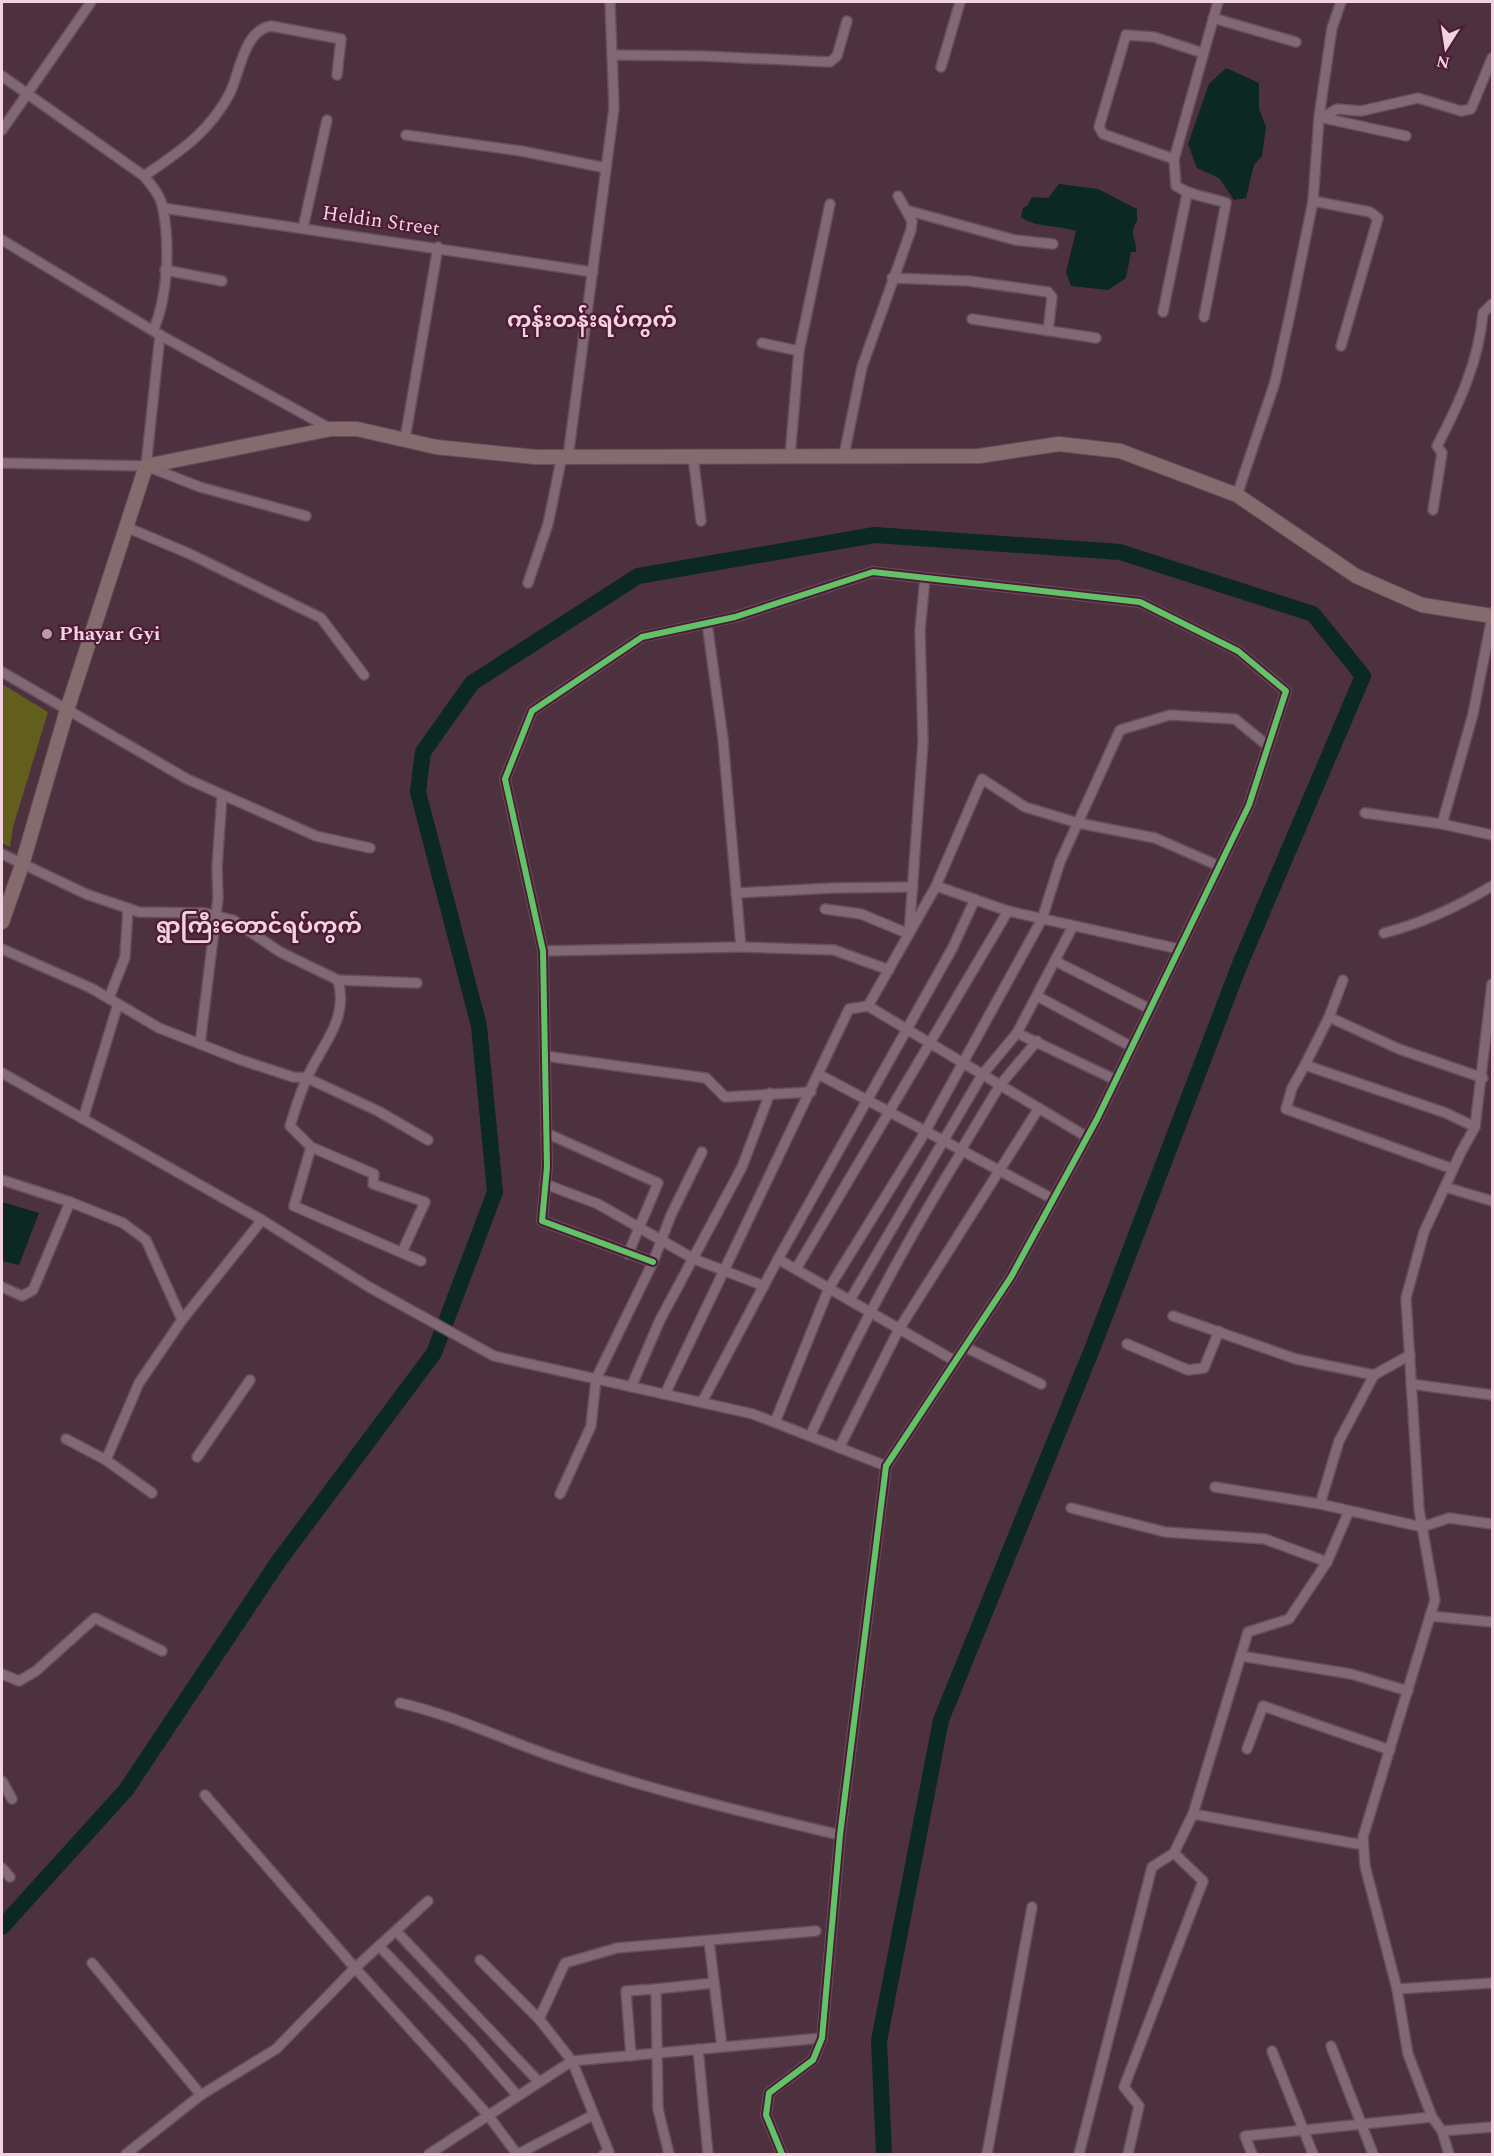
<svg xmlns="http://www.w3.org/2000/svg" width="1494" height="2156" font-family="Spectral,'Noto Sans Myanmar',serif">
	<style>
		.green { fill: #625f1c }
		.water { fill: #0b2821 }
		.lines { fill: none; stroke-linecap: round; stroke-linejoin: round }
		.river { stroke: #0b2821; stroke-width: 16 }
		.street-casing { stroke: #674e5a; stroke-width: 12 }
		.primary-casing { stroke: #674e5a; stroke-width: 16 }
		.street { stroke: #806975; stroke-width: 9 }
		.primary { stroke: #856b6e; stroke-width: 14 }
		.cycleway-casing { stroke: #4d1b35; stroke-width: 10 }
		.cycleway { stroke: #61c268; stroke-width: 6 }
		.poi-dot { fill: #ba9aa8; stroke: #4d1b35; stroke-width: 2 }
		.labels { text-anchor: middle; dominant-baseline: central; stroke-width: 4.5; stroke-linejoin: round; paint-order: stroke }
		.street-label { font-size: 20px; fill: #f4d3e1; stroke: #4d1b35 }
		.poi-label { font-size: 20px; font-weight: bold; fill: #f4d3e1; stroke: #4d1b35; text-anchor: start }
		.quarter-label { font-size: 22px; font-weight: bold; fill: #f4d3e1; stroke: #4d1b35 }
	</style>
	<rect width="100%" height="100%" fill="#4d313f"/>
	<!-- green -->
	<path class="green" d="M2 684 48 712 13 827 10 847 2 843Z"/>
	<!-- water -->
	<g class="water">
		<path d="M1226 68 1259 83V109L1266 127 1262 156 1254 165 1246 198 1234 200 1219 178 1197 168 1188 144 1209 84Z"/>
		<path d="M1059 184 1098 189 1137 209V221C1128 234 1137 239 1136 252H1131L1126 278 1108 290 1071 286 1066 272 1076 231C1058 225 1036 228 1021 217L1023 208 1028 205 1032 197 1048 198Z"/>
		<path d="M2 1202 39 1213 19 1265 2 1261Z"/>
	</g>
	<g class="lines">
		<!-- river -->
		<path class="river" d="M2 1927 126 1790 278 1562 434 1353 495 1192 479 1026 418 792 423 752 472 683 638 576 875 535 1120 552 1313 614 1363 676 1240 964 1093 1347 941 1720 879 2041 884 2154"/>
		<defs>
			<g id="street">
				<path d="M1213 18 1296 42"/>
				<path d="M612 55 703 56 830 62 837 56 847 21"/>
				<path d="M941 67 960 2"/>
				<path d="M2 76 144 176C152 186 161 196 163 209 170 245 168 295 154 329"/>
				<path d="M1319 117 1406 136"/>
				<path d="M1321 118 1337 109 1361 111 1418 98 1461 111 1471 109 1492 58"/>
				<path d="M2 130 91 2"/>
				<path d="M406 135 521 151 606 168"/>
				<path d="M1174 159 1103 134 1099 127 1126 35 1154 37 1203 53"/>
				<path d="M144 176C179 152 209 133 230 93 240 72 244 30 271 26L341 39 337 75"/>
				<path d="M1313 201 1370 212 1378 218 1341 346"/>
				<path d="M163 208 593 272"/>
				<path d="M906 210 1015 240 1053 244"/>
				<path d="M303 228 327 120"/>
				<path d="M2 240 160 335 331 429"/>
				<path d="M165 270 222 281"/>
				<path d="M892 278 969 281 1048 292 1052 297 1048 331"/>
				<path d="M1163 312 1187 194"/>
				<path d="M1204 317 1226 203C1209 197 1191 196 1176 186L1174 159 1218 2"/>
				<path d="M972 319 1096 338"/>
				<path d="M762 343 799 351 790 456"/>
				<path d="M799 351 830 204"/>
				<path d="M405 439 438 247"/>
				<path d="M844 455 862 367 911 230 912 221 898 196"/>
				<path d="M693 456 701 521"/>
				<path d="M568 457 614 108 610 2"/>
				<path d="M2 463 146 466 200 487 306 516"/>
				<path d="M146 466 160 335"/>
				<path d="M1237 495 1275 382 1290 314 1313 201 1319 117 1332 28 1341 2"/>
				<path d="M1433 510 1442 453 1437 446C1459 404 1479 361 1483 313L1492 304"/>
				<path d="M126 527 190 554 321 618 364 675"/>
				<path d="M528 583 548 524 562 456"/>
				<path d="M707 623 723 739 741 947 834 950 889 970"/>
				<path d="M2 672 187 779 316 836 370 848"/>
				<path d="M1365 813 1442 824 1492 835"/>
				<path d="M1442 824 1473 714 1492 617"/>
				<path d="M2 854 86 894 139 912 205 913 233 920 280 952 338 980 417 983"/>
				<path d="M936 886 1008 911 1179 949"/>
				<path d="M736 893 832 888 913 887"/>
				<path d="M825 909 861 914 909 934 923 742 920 630 925 578"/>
				<path d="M1384 933C1424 923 1457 907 1492 886"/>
				<path d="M2 949 91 988 159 1028 241 1060 293 1077 307 1078 378 1111 428 1140"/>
				<path d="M543 951 741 947"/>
				<path d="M1055 961 1150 1009"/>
				<path d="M338 980C349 1020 322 1044 307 1078 300 1093 295 1110 290 1126L311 1147 294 1206 421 1261"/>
				<path d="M1343 980 1329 1017 1399 1049 1483 1078"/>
				<path d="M1037 996 1132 1047"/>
				<path d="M109 998 125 957 128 908"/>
				<path d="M868 1006 936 886 982 779 1025 807 1078 823 1155 838 1219 866"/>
				<path d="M1017 1033 1116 1080"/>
				<path d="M200 1044 218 898 217 868 222 795"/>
				<path d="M545 1056 706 1078 725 1097 811 1092"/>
				<path d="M1305 1065 1329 1017"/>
				<path d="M2 1073 262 1220 369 1287 494 1356 753 1414 886 1466"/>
				<path d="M820 1075 1053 1199"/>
				<path d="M83 1119 118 1004"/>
				<path d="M546 1133 658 1183 628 1254"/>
				<path d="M964 1145 1000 1085 1037 1041"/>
				<path d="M311 1147 374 1174 373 1184 425 1202 402 1252"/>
				<path d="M1453 1169 1286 1109 1292 1088 1305 1065 1446 1113 1475 1127"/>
				<path d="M2 1180 70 1202 123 1223 146 1240 182 1320"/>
				<path d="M545 1184 598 1204 694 1259 764 1286"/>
				<path d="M1445 1187 1492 1201"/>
				<path d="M778 1259 955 1361"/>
				<path d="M653 1262 542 1221 547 1167 543 951 505 779 532 711 642 637 735 617 873 572 1140 602 1238 651 1286 691 1249 805 1097 1119 1011 1277 886 1466 840 1835 822 2038 813 2060 769 2093 766 2115 782 2154"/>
				<path d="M796 1269 1008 911"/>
				<path d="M2 1287 22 1296 33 1290 70 1202"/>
				<path d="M850 1300 982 1075 1017 1033 1073 926"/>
				<path d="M1173 1316 1296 1359 1374 1375 1410 1355"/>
				<path d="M1127 1344 1188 1370 1204 1368 1219 1331"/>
				<path d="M965 1347 1041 1384"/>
				<path d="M1411 1384 1492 1395"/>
				<path d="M631 1387 660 1320 742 1167 770 1093"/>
				<path d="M665 1394 849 1009 868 1006 1087 1137"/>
				<path d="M702 1402 778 1259 953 947 975 899"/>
				<path d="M775 1422 829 1288 921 1139 1042 919 1060 862 1120 730 1170 715 1235 719 1268 746"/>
				<path d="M810 1436C855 1338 905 1243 962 1151"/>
				<path d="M66 1439 106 1460 152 1493"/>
				<path d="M839 1448 899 1329 1039 1108"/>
				<path d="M197 1457 250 1380"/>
				<path d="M106 1460 139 1383 182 1320 262 1220"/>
				<path d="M1215 1487 1320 1504 1422 1527 1449 1518 1492 1524"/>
				<path d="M560 1494 591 1426 596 1379 653 1262 671 1215 702 1152"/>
				<path d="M1320 1504 1339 1441 1374 1375"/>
				<path d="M1071 1508 1165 1532 1265 1539 1327 1562"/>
				<path d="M1430 1616 1492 1622"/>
				<path d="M1241 1656 1351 1674 1408 1691"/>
				<path d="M2 1674 19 1681 36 1671 95 1618 162 1651"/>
				<path d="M400 1703C457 1716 508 1742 563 1760 654 1791 747 1813 840 1835"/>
				<path d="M1247 1749 1263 1706 1390 1750"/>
				<path d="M2 1781 12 1799"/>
				<path d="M205 1795 355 1968 487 2114 517 2154"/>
				<path d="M1193 1814 1363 1845"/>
				<path d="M2 1868 10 1877"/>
				<path d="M396 1931 539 2082"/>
				<path d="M709 1941 722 2047"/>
				<path d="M379 1946 470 2041 517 2095"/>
				<path d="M480 1960 539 2019 572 2061 609 2152 604 2154"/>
				<path d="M92 1963 201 2095 126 2154"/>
				<path d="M1397 1989 1492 1983"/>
				<path d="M539 2019 565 1963 617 1948 816 1931"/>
				<path d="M1331 2046 1373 2154"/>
				<path d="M698 2049 708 2154"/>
				<path d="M1272 2051 1313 2154"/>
				<path d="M631 2056 626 1991 656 1989"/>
				<path d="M201 2095 276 2049 355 1968 428 1901"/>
				<path d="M1442 2131 1492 2127"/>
				<path d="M429 2154 572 2061 822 2038"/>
				<path d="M518 2154 593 2115"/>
				<path d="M669 2154 658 2109 656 1989 714 1983"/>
				<path d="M987 2154 1032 1907"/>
				<path d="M1079 2154 1152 1867 1174 1853 1193 1814 1248 1632 1289 1619 1327 1562 1349 1511"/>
				<path d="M1128 2154 1139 2106 1124 2087 1203 1881 1174 1853"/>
				<path d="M1252 2154 1245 2136 1432 2117"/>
				<path d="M1449 2154 1442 2131 1432 2117 1408 2054 1397 1989 1365 1866 1363 1837 1435 1600 1419 1509 1406 1298 1424 1232 1461 1152 1475 1127 1492 984"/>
			</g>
			<path id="primary" d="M2 922 22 865 67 710 146 466 331 429H357L436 447 535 457 979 456 1059 444 1120 451 1237 495 1356 576 1422 605 1492 616"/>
		</defs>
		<!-- street casing -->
		<use href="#street" class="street-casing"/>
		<!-- primary casing -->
		<use href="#primary" class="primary-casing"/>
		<!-- street -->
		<use href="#street" class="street"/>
		<!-- primary -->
		<use href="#primary" class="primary"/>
		<defs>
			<path id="cycleway" d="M653 1262 542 1221 547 1167 543 951 505 779 532 711 642 637 735 617 873 572 1140 602 1238 651 1286 691 1249 805 1097 1119 1011 1277 886 1466 840 1835 822 2038 813 2060 769 2093 766 2115 782 2154"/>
		</defs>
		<!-- cycleway casing -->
		<use href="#cycleway" class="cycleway-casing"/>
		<!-- cycleway -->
		<use href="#cycleway" class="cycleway"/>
	</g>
	<!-- markers -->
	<circle class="poi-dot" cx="47" cy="634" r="6"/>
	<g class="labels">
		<!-- street labels -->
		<g class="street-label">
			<text transform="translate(381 221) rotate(8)">Heldin Street</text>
		</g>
		<!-- poi labels -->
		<g class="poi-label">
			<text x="59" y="634">Phayar Gyi</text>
		</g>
		<!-- quarter labels -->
		<g class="quarter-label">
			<text x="592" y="320">ကုန်းတန်းရပ်ကွက်</text>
			<text x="259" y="926">ရွာကြီးတောင်ရပ်ကွက်</text>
		</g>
	</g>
	<!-- border -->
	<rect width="1494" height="2156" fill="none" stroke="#f4d3e1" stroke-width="6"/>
	<!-- north arrow -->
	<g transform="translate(1446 48) rotate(192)" stroke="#4d1b35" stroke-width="4.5" paint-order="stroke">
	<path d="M0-4.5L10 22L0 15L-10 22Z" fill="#f4d3e1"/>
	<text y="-9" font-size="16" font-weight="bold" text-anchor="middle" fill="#f4d3e1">N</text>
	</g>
</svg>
